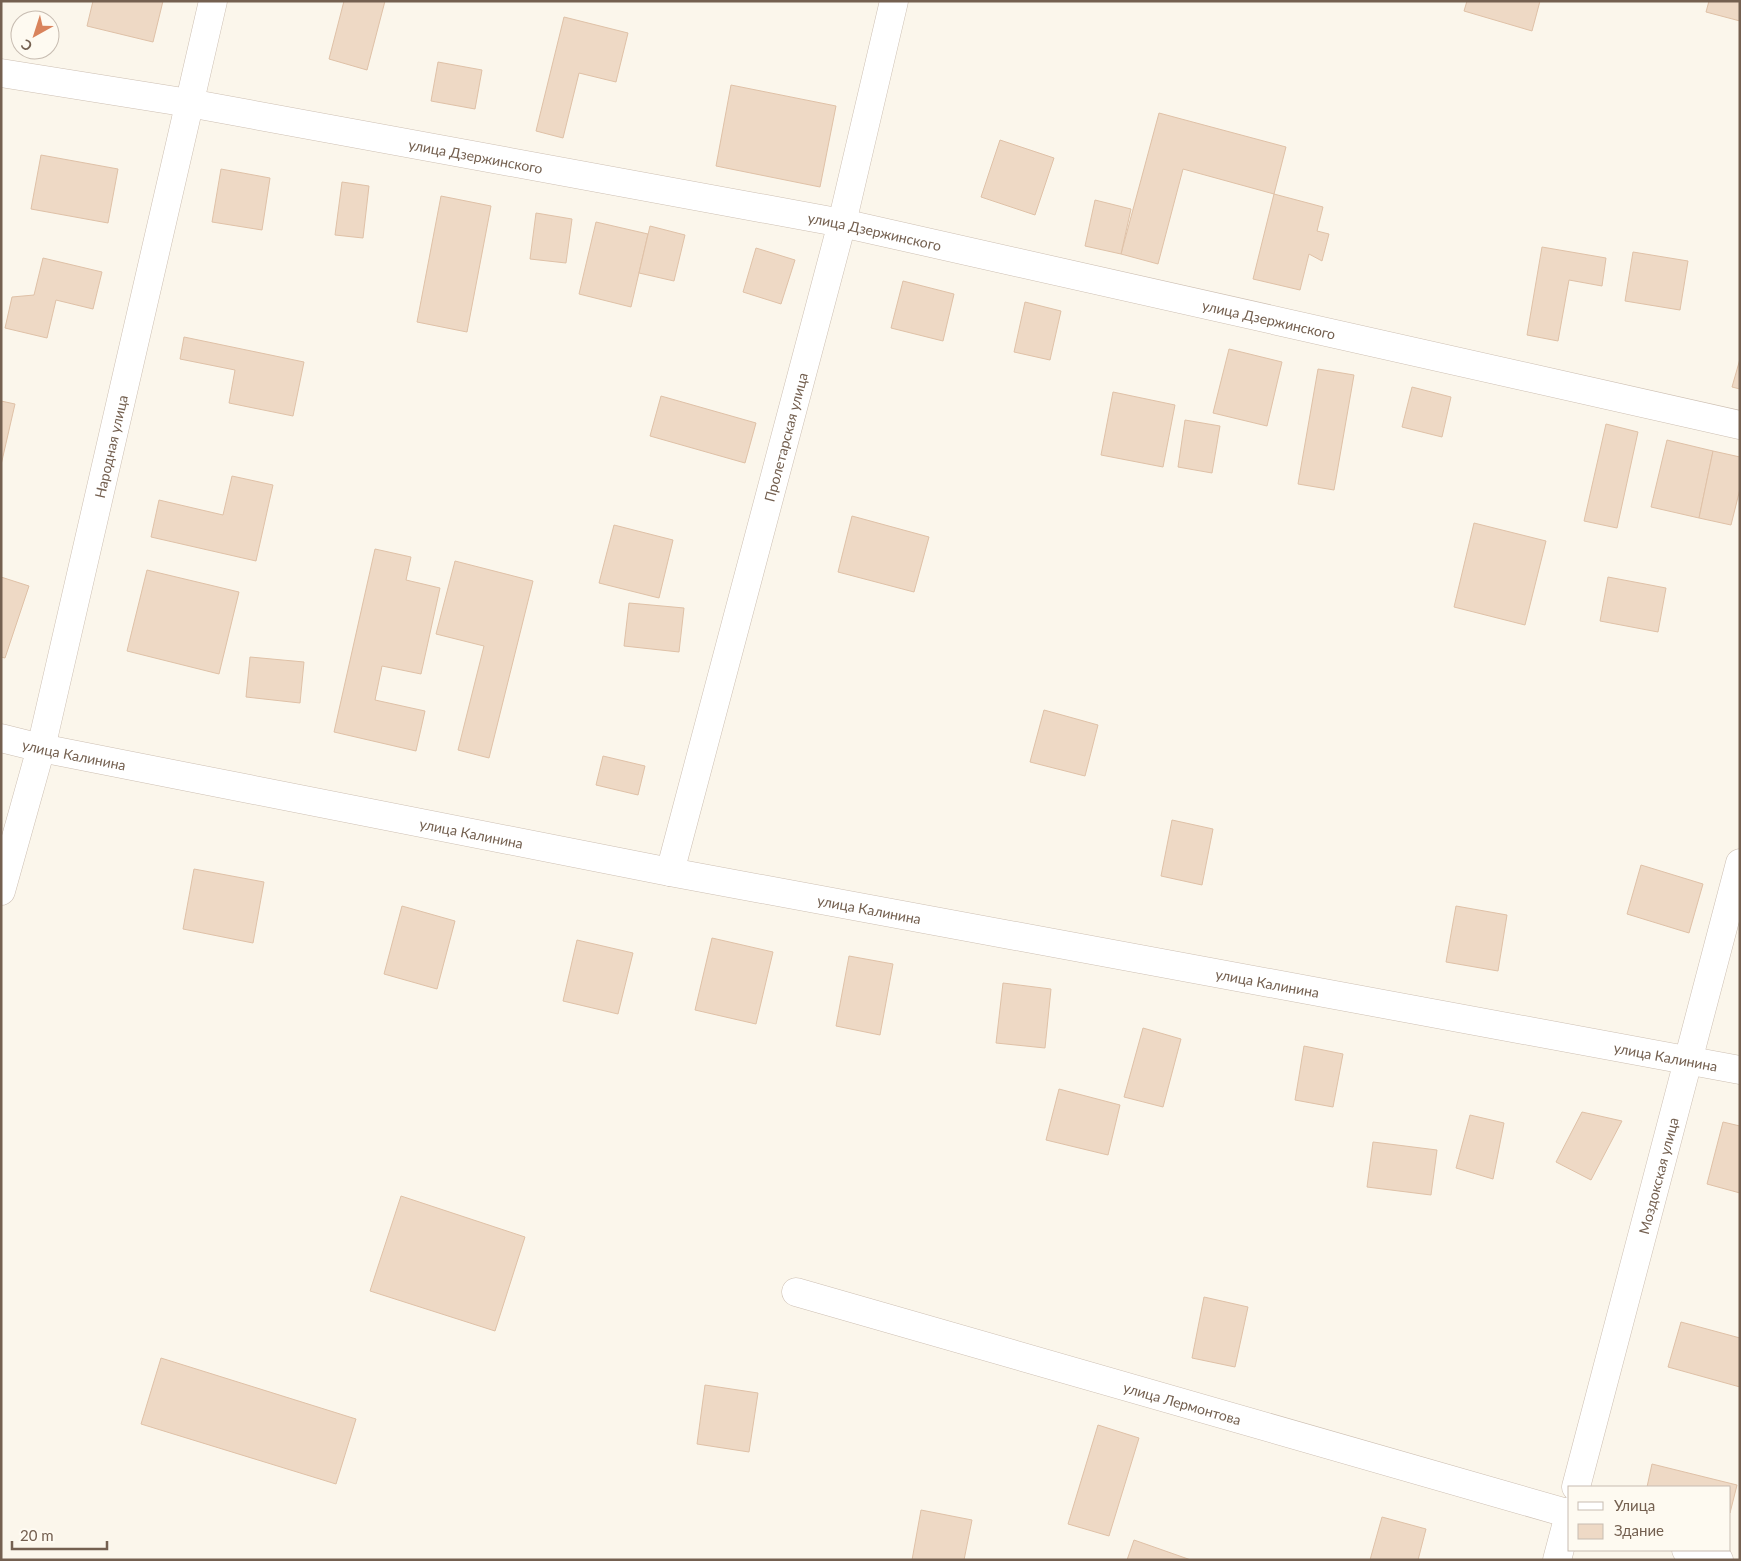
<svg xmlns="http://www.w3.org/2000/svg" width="1741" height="1561" font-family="Lato,sans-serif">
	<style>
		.building { fill: #eed9c5; stroke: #dfc1a7 }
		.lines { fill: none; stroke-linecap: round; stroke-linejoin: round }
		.minor-casing { stroke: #cdbfb2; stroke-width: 29 }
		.minor { stroke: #fff; stroke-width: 28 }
		.labels { text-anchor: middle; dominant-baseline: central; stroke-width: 5; stroke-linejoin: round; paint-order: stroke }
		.street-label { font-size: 14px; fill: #746050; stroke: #fefaf1 }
	</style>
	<rect width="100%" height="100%" fill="#fbf6eb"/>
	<!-- building -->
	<g class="building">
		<path d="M93 1H163L153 42 87 26Z"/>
		<path d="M344 1H385L367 70 329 59Z"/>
		<path d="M1467 1H1540L1532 31 1464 11Z"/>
		<path d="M1709 1H1740V21L1706 12Z"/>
		<path d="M564 17 628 33 616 82 579 73 563 138 536 131Z"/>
		<path d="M438 62 482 70 475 109 431 101Z"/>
		<path d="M731 85 836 106 820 187 716 166Z"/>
		<path d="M1159 113 1286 147 1274 194 1183 169 1158 264 1121 254Z"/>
		<path d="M1000 140 1054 158 1035 215 981 197Z"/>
		<path d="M41 155 118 169 108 223 31 209Z"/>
		<path d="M221 169 270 178 262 230 212 222Z"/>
		<path d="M342 182 369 186 363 238 335 235Z"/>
		<path d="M1274 194 1323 207 1317 231 1329 234 1322 261 1309 254 1300 290 1253 279Z"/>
		<path d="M441 196 491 206 467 332 417 322Z"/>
		<path d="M1095 200 1131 209 1121 254 1085 246Z"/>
		<path d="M536 213 572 219 566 263 530 259Z"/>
		<path d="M596 222 648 234 631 307 579 294Z"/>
		<path d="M650 226 685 235 674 281 639 273Z"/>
		<path d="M1542 247 1606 258 1602 286 1569 280 1558 341 1527 335Z"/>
		<path d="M756 248 795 260 781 304 743 292Z"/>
		<path d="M1633 252 1688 261 1680 310 1625 301Z"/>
		<path d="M43 258 102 272 93 309 56 300 47 338 5 328 12 297 34 295Z"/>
		<path d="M903 281 954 294 943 341 891 328Z"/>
		<path d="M1025 302 1061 311 1050 360 1014 352Z"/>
		<path d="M184 337 304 362 293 416 229 403 235 370 180 359Z"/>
		<path d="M1229 349 1282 362 1267 426 1213 413Z"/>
		<path d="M1740 359V389L1732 387Z"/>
		<path d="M1318 369 1354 375 1334 490 1298 484Z"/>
		<path d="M1412 387 1451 397 1442 437 1402 427Z"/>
		<path d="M1113 392 1175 405 1163 467 1101 455Z"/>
		<path d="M661 396 756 423 745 463 650 436Z"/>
		<path d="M1 401 15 404 1 465Z"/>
		<path d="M1185 420 1220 426 1212 473 1178 467Z"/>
		<path d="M1606 424 1638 432 1617 528 1584 521Z"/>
		<path d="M1667 440 1713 451 1699 518 1651 507Z"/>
		<path d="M1713 451 1740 457V489L1731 525 1699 518Z"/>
		<path d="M232 476 273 485 256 561 151 537 159 500 223 515Z"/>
		<path d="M852 516 929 537 914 592 838 572Z"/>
		<path d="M1474 523 1546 541 1525 625 1454 607Z"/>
		<path d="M614 525 673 540 659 598 599 583Z"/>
		<path d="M375 549 411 557 406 580 440 588 421 674 382 666 375 700 425 711 416 751 334 732Z"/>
		<path d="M455 561 533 581 489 758 458 750 484 646 436 634Z"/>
		<path d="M147 570 239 592 219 674 127 651Z"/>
		<path d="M1 577 29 586 5 658 1 657Z"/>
		<path d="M1608 577 1666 588 1658 632 1600 621Z"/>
		<path d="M629 603 684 608 679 652 624 646Z"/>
		<path d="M250 657 304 662 300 703 246 697Z"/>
		<path d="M1044 710 1098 725 1085 776 1030 762Z"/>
		<path d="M603 756 645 766 638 795 596 785Z"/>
		<path d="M1172 820 1213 829 1202 885 1161 876Z"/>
		<path d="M1641 865 1703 884 1689 933 1627 914Z"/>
		<path d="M194 869 264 882 253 943 183 929Z"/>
		<path d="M402 906 455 921 437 989 384 974Z"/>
		<path d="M1456 906 1507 915 1498 971 1446 962Z"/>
		<path d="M712 938 773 952 756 1024 695 1010Z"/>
		<path d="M577 940 633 953 618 1014 563 1001Z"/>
		<path d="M849 956 893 964 880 1035 836 1026Z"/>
		<path d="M1003 983 1051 989 1045 1048 996 1043Z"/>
		<path d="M1143 1028 1181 1039 1163 1107 1124 1097Z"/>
		<path d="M1304 1046 1343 1054 1333 1107 1295 1100Z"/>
		<path d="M1059 1089 1120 1105 1108 1155 1046 1140Z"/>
		<path d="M1582 1112 1622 1121 1591 1180 1556 1162Z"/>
		<path d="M1470 1115 1504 1123 1493 1179 1456 1168Z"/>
		<path d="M1723 1122 1740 1126V1193L1707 1184Z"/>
		<path d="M1373 1142 1437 1150 1431 1195 1367 1187Z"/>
		<path d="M401 1196 525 1237 495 1331 370 1291Z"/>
		<path d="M1204 1297 1248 1307 1235 1367 1192 1358Z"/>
		<path d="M1681 1322 1740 1338V1387L1668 1367Z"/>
		<path d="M161 1358 356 1419 336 1484 141 1424Z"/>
		<path d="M705 1385 758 1393 749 1452 697 1444Z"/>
		<path d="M1098 1425 1139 1438 1109 1536 1068 1524Z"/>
		<path d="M1652 1464 1737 1485 1730 1513V1487H1647Z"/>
		<path d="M921 1510 972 1520 964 1560H912Z"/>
		<path d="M1382 1517 1426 1529 1418 1560H1370Z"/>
		<path d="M1134 1540 1191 1560H1127Z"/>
	</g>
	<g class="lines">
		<defs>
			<g id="minor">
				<path id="s1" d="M1 73 189 103 842 223 1740 425"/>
				<path id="s2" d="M1 738 41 748 670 872 1740 1070"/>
				<path id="s3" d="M670 872 842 223 894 1"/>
				<path id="s4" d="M1 891 41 748 213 1"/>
				<path id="s5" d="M796 1292 1570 1514"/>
				<path id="s6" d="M1576 1487 1740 863"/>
				<path d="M1686 1550 1719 1560"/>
				<path d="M1557 1560 1570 1511"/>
			</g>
		</defs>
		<!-- minor casing -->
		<use href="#minor" class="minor-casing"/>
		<!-- minor -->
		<use href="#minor" class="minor"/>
	</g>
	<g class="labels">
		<!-- street labels -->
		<g class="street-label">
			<text stroke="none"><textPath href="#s1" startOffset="482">улица Дзержинского</textPath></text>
			<text stroke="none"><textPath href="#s1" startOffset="888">улица Дзержинского</textPath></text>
			<text stroke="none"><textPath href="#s1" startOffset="1292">улица Дзержинского</textPath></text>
			<text stroke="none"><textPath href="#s3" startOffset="450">Пролетарская улица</textPath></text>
			<text stroke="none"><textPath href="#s4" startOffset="458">Народная улица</textPath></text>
			<text stroke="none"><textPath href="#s2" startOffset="75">улица Калинина</textPath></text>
			<text stroke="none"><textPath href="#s2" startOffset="480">улица Калинина</textPath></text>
			<text stroke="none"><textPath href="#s2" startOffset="885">улица Калинина</textPath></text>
			<text stroke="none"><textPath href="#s2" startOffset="1290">улица Калинина</textPath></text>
			<text stroke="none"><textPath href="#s2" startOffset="1695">улица Калинина</textPath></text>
			<text stroke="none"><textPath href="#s6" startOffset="322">Моздокская улица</textPath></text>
			<text stroke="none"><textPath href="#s5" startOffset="402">улица Лермонтова</textPath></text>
		</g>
	</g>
	<!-- border -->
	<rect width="1741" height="1561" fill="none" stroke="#746050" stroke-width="5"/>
	<!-- legend -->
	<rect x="1568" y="1486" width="162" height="65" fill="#fefaf1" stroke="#c7bcb1"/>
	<rect x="1578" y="1502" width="25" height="8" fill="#ffffff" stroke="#c7bcb1"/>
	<text x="1614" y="1511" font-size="15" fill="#746050">Улица</text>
	<rect x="1578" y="1524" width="25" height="15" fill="#eed9c5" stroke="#c7bcb1"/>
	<text x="1614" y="1536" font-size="15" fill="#746050">Здание</text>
	<!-- north arrow -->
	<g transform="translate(35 35) rotate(219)"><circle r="24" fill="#fefaf1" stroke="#c7bcb1"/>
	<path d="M0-4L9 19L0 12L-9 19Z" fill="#d9835c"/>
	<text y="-8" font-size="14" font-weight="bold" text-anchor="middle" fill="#746050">С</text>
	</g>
	<!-- scale -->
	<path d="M12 1541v8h95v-8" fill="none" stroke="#746050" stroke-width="2.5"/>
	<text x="20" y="1541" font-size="15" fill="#746050" stroke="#fefaf1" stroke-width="4" paint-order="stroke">20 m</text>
</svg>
